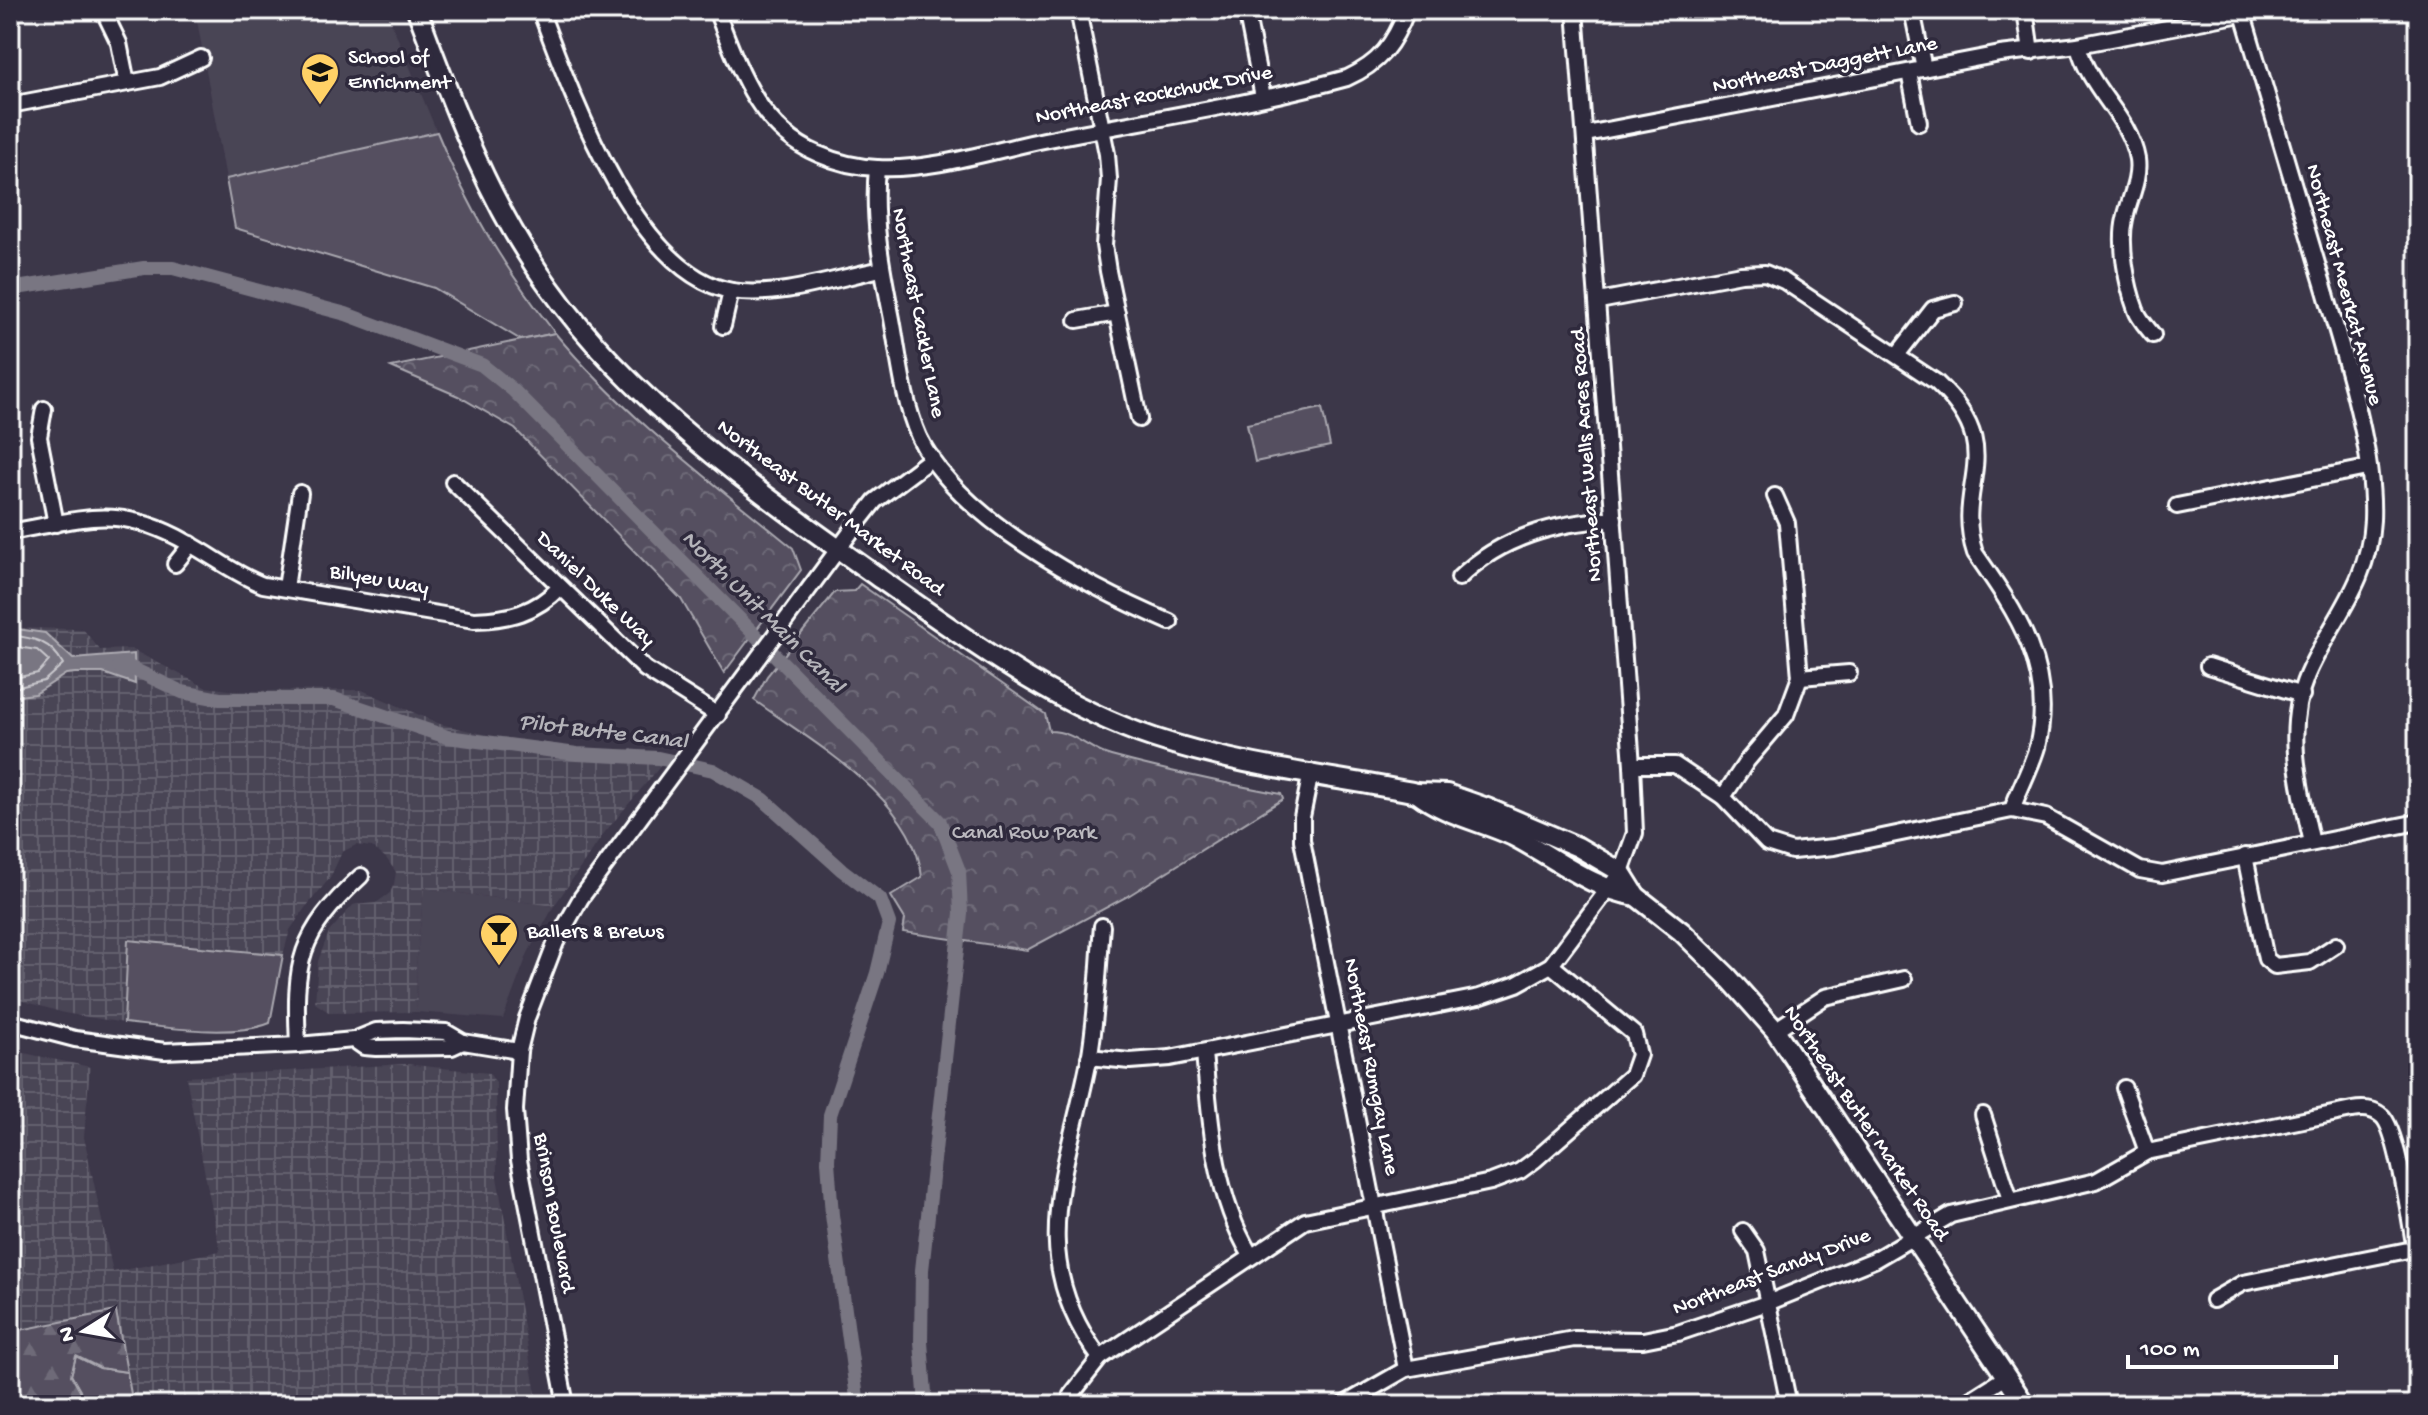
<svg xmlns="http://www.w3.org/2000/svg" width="2428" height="1415" font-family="'Gochi Hand',sans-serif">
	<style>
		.built { fill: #494455 }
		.industrial { fill: url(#industrial-grid) }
		.grass { fill: #555060; stroke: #aaa8b0; stroke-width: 2 }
		.forest { fill: url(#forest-firs); stroke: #aaa8b0; stroke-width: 2 }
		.park { fill: url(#park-crowns); stroke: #aaa8b0; stroke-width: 2 }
		.water { fill: #797682; stroke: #afadb4; stroke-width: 2 }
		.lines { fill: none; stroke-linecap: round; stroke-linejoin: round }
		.shore { stroke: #c9c8cd; stroke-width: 2 }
		.canal { stroke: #797682; stroke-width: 14 }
		.minor-casing { stroke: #fff; stroke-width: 20 }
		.major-casing { stroke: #fff; stroke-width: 24 }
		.minor { stroke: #2f2a3d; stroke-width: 14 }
		.major { stroke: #2f2a3d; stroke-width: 18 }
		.labels { text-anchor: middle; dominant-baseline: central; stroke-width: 7; stroke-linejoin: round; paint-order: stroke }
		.poi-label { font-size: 22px; fill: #fff; stroke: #2f2a3d; text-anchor: start }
		.street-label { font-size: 22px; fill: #fff; stroke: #2f2a3d }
		.park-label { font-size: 22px; fill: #bbb9bf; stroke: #2f2a3d }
		.water-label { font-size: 24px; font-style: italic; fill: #b5b4ba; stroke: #2f2a3d }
	</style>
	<defs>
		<pattern id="industrial-grid" width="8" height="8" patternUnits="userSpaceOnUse" patternTransform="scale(2)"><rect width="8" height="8" fill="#494455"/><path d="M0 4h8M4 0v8" fill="none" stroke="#64606e"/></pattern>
		<pattern id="forest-firs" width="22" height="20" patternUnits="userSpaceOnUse" patternTransform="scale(2)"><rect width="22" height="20" fill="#555060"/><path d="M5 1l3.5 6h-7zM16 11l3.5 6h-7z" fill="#6e6a78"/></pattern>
		<pattern id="park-crowns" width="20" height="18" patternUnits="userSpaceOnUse" patternTransform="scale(2)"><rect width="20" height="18" fill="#555060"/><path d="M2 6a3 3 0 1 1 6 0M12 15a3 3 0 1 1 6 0" fill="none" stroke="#6e6a78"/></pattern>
	</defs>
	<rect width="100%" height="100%" fill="#3c3749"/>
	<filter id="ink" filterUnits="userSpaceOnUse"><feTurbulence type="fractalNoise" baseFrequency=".0125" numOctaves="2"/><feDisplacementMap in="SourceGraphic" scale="16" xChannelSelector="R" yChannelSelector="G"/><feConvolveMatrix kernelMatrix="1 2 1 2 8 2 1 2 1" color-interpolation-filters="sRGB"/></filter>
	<g filter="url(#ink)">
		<!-- built -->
		<g class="built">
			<path d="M195 10H386L437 132 226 179Z"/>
			<path d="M424 888 554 906 528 953 503 1019 417 1012 416 967Z"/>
		</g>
		<!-- industrial -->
		<g class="industrial">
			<path d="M10 628 83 629 100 650 131 649 205 687 237 691 362 690 440 724 492 736 589 749H632L669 756 605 832 554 906 424 888 416 967 417 1012 330 1013 315 1003 318 961 329 932 353 905 376 903 390 893 394 884 396 872 386 858 372 847 356 845 342 852 330 878 305 908 290 930 283 955 128 940 124 1023 64 1013 10 997Z"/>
			<path d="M10 1050 90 1067 84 1137 113 1272 220 1251 186 1077 405 1064 489 1073 496 1083 497 1177 538 1405H10Z"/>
		</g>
		<!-- grass -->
		<g class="grass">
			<path d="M437 132C468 208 505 269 555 333L521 340 434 288 235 228 226 179Z"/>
			<path d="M1322 408 1330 446 1255 462 1247 424Z"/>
			<path d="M128 940 283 955 270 1023C234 1038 163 1027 124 1023Z"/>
			<path d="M76 1356 100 1368 127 1372 133 1405H88L71 1375Z"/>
		</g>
		<!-- forest -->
		<path class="forest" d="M116 1311 127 1372 100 1368 76 1356 71 1375 88 1405H10V1332Z"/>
		<!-- park -->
		<g class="park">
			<path d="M555 333C624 416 710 480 793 548L801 570 724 673 681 599 515 429 458 396 391 367Z"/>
			<path d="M860 584 1045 714 1049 731C1075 731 1088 750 1111 756 1167 771 1223 783 1281 794L1283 799 1128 896 1027 950 903 932 905 919 891 896 922 877C914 798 813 743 754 700L767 676 835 592 854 591Z"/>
		</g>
		<!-- water -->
		<path class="water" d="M10 628 45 633 73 659 134 654 135 684 103 673H75L66 674 35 694 10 697Z"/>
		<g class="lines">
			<!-- shore -->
			<g class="shore">
				<path d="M10 635C34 638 51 641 63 664L44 681 10 689"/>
				<path d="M10 646 37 650 49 661 38 673 10 679"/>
			</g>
			<!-- canal -->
			<g class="canal">
				<path d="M10 289 144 268H173L346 314 482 365 513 390 940 822 959 871 961 913 922 1270 921 1342 926 1405"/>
				<path d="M119 666 129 667 182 692 220 699H334L447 737 577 754 658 758 713 770 763 799 842 870 880 899 889 923 877 973 830 1115 828 1161 832 1215 858 1405"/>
			</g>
			<defs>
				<g id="minor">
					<path d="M103 10 119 43 127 83"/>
					<path d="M540 10C570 90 635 275 732 291 780 298 836 278 882 269"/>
					<path d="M716 10C738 66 758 129 818 154 836 162 857 167 877 168 931 171 991 151 1044 140 1145 120 1248 105 1347 78 1380 63 1394 44 1407 10"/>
					<path d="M1078 10 1107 154 1109 179 1104 245 1108 271 1139 419"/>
					<path d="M1246 10 1263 97"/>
					<path d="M1912 10 1924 69"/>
					<path d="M2025 10 2031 52"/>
					<path d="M2243 14C2270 108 2298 201 2326 294 2345 360 2375 451 2372 520 2369 584 2331 620 2307 675 2284 729 2300 788 2312 843"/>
					<path d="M2078 45C2089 90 2129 115 2137 159 2140 180 2129 199 2125 219 2119 244 2127 286 2136 310 2139 319 2147 327 2153 335"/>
					<path d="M1909 72 1919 123"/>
					<path d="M10 105 160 77 201 58"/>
					<path d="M1586 134 2000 54 2078 45 2262 10"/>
					<path d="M877 168C872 220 882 268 892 319 899 357 903 401 919 437 958 519 1090 588 1170 622"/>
					<path d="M1599 301 1741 274 1765 273 1784 281 1936 382C2011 452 1952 483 1975 553 2017 613 2056 670 2037 747 2031 768 2019 789 2012 810"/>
					<path d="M1077 320 1117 313"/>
					<path d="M723 326 731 291"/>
					<path d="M1897 355 1933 309 1955 303"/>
					<path d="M44 409 39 437 56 524"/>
					<path d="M453 482 645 669 718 715"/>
					<path d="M2177 506 2367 468"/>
					<path d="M10 532C84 519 118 503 188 543 214 557 235 574 263 585L474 620C509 619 535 613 560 587"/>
					<path d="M175 564 191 544"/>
					<path d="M1459 578C1502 536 1556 523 1614 519"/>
					<path d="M286 588 300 493"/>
					<path d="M2208 666 2302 695"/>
					<path d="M1800 677 1849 673"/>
					<path d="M1632 765H1675L1723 797 1767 843 1792 851 1834 847 2012 810 2046 817 2140 870 2162 874 2418 822"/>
					<path d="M1311 772 1302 817V840L1406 1369"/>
					<path d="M1723 797 1747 761 1786 715 1800 677 1787 523 1775 496"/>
					<path d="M2245 856 2266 959 2275 966 2310 962 2336 945"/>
					<path d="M10 1022 75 1039 165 1051 298 1045 354 1040 376 1031 403 1030 446 1032 463 1042 519 1051"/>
					<path d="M1775 1030 1825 997 1904 979"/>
					<path d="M354 1040 364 1047 376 1048 452 1047 463 1042"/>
					<path d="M298 1045C294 962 298 934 361 876"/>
					<path d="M1204 1052C1210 1121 1214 1194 1250 1254"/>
					<path d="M1089 1057 1130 1061 1170 1058 1479 997 1517 984 1551 965 1621 872 1635 833 1632 765 1575 10"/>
					<path d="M2124 1088 2147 1152"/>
					<path d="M1983 1115 2010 1200"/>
					<path d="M1743 1231 1757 1251 1789 1405"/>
					<path d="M2213 1300 2243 1283 2418 1248"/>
					<path d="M1100 1358C1023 1257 1068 1169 1089 1060 1097 1016 1098 970 1102 926"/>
					<path d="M1071 1395 1100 1358 1305 1221 1491 1182 1520 1171 1535 1160 1632 1075 1639 1055 1634 1034 1551 965"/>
					<path d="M566 1405 519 1160 515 1110 519 1051 527 1018 556 942 581 898 856 525 875 501 932 458"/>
					<path d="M1343 1405 1406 1369 1574 1339 1643 1340 1678 1333 1770 1302 1874 1260 1951 1215 2096 1181 2147 1152 2352 1110C2363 1108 2373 1108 2382 1116 2398 1130 2410 1223 2415 1249"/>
					<path d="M1962 1405 2006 1377"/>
				</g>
				<g id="major">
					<path d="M417 10C453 106 489 205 550 288 633 405 765 497 882 580 968 640 1053 704 1154 738 1238 766 1330 776 1417 793L1447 794 1487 808 1578 847 1621 872 1636 896 1682 932 1727 976 1775 1030 2025 1405"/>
					<path d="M1417 793C1445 815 1481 821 1513 836 1554 857 1590 888 1636 896"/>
				</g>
			</defs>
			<!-- minor casing -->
			<use href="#minor" class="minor-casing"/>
			<!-- major casing -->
			<use href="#major" class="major-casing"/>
			<!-- minor -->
			<use href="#minor" class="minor"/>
			<!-- major -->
			<use href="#major" class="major"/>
		</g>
	</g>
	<!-- icons -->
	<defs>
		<symbol id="school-pin" viewBox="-11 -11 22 30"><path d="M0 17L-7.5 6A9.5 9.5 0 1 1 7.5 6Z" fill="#ffd166" stroke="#2f2a3d"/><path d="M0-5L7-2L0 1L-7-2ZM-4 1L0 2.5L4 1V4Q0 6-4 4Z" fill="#111"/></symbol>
		<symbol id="bar-pin" viewBox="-11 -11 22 30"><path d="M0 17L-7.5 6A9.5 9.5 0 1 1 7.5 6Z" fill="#ffd166" stroke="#2f2a3d"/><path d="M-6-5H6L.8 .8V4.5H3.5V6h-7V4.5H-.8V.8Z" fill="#111"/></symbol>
	</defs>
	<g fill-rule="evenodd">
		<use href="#school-pin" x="298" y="50" width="44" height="60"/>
		<use href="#bar-pin" x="477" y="911" width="44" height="60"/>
	</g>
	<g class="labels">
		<!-- poi labels -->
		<g class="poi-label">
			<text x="348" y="59">School of<tspan x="348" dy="25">Enrichment</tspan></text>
			<text x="527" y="933">Ballers &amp; Brews</text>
		</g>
		<!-- street labels -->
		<g class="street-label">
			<text transform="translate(1825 66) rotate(-11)">Northeast Daggett Lane</text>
			<text transform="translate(1154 96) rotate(-11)">Northeast Rockchuck Drive</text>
			<text transform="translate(2343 285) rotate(75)">Northeast Meerkat Avenue</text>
			<text transform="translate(917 313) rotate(79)">Northeast Cackler Lane</text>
			<text transform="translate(1588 455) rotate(-94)">Northeast Wells Acres Road</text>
			<text transform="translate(830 509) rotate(37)">Northeast Butler Market Road</text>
			<text transform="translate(379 581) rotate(10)">Bilyeu Way</text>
			<text transform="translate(595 590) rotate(44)">Daniel Duke Way</text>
			<text transform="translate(1370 1067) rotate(79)">Northeast Rumgay Lane</text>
			<text transform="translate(1865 1124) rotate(56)">Northeast Butler Market Road</text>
			<text transform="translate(553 1213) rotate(80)">Brinson Boulevard</text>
			<text transform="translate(1772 1273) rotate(-21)">Northeast Sandy Drive</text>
		</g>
		<!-- park labels -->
		<g class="park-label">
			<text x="1024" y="834">Canal Row Park</text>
		</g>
		<!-- water labels -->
		<g class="water-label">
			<text transform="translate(762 613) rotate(45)">North Unit Main Canal</text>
			<text transform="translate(603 733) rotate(7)">Pilot Butte Canal</text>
		</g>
	</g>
	<!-- margin -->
	<rect width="2428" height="1415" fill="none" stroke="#2f2a3d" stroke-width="40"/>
	<rect x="20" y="20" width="2388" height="1375" fill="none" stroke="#fff" stroke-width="3" filter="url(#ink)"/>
	<!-- north arrow -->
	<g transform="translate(84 1331) rotate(259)" stroke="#2f2a3d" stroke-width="6" paint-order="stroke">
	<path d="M0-6L14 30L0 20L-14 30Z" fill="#ffffff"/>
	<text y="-12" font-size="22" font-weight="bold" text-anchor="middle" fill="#ffffff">N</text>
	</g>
	<!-- scale -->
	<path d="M2128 1355v12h208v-12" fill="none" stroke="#ffffff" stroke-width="4"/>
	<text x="2140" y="1355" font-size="24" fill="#ffffff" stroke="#2f2a3d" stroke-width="6" paint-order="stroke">100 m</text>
</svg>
